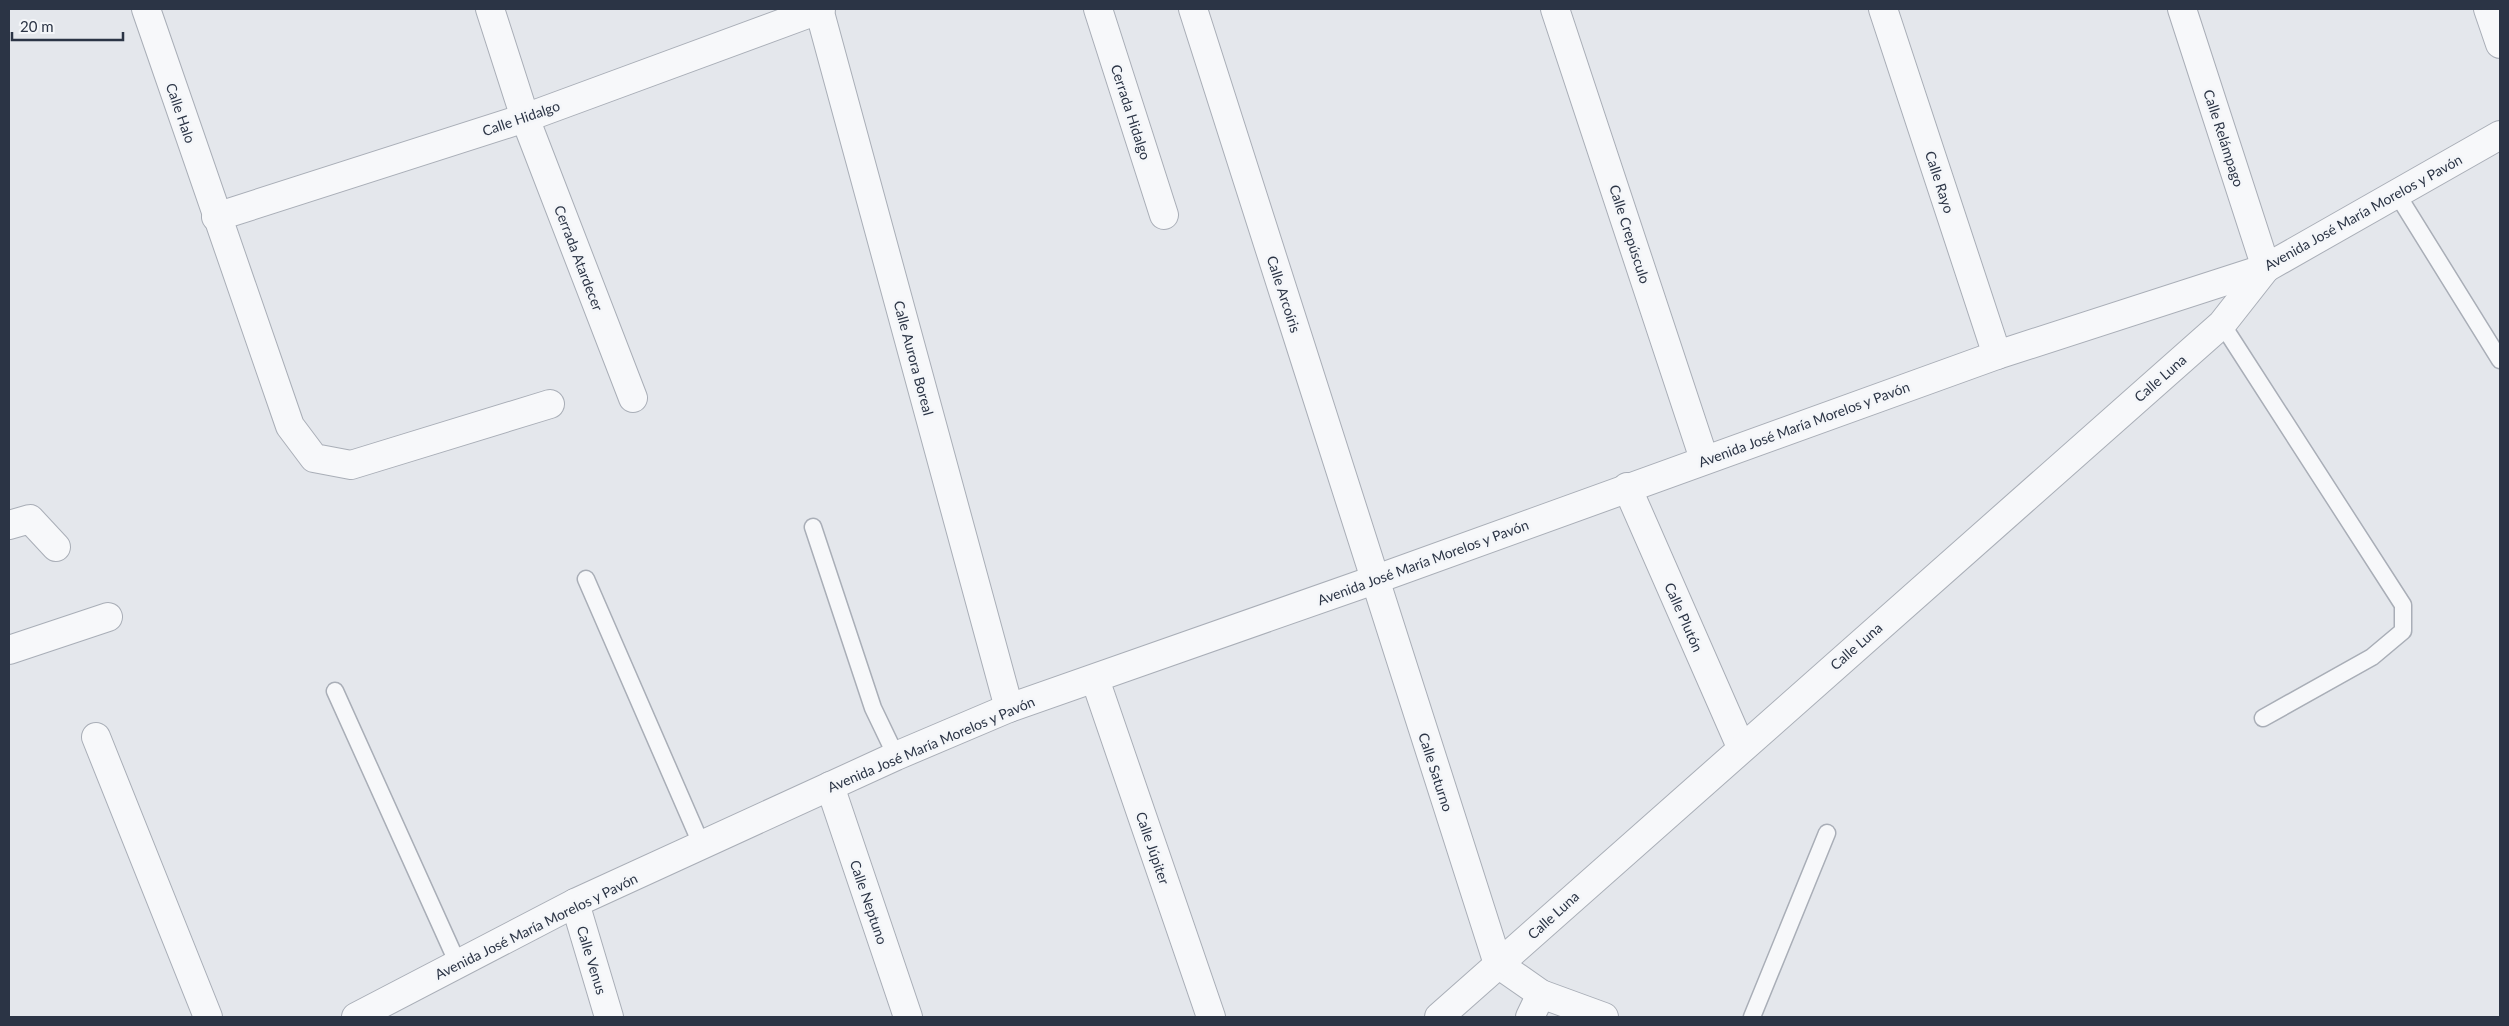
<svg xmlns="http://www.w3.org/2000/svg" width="2509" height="1026" font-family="Lato,sans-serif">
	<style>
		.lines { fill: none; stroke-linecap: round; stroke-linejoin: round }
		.service-casing { stroke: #a9aeb7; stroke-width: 19 }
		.minor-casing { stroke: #a9aeb7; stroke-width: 30 }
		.tertiary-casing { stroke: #a9aeb7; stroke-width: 30 }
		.service { stroke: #f7f8fa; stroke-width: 16 }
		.minor { stroke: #f7f8fa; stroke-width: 28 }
		.tertiary { stroke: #f7f8fa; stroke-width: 28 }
		.labels { text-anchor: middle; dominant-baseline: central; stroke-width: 5; stroke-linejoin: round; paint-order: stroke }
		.street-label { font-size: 14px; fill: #2b3445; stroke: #f4f6f9 }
	</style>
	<rect width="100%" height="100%" fill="#e4e7ec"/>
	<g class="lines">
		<defs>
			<g id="service">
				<path d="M2397 194 2500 360"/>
				<path d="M2222 324 2403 605V631L2372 657 2263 718"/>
				<path d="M813 527 873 708 896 756"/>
				<path d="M586 579 702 846"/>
				<path d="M335 691 458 964"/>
				<path d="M1752 1017 1827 833"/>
			</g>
			<g id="minor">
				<path d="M146 9 290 426 314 458 351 465 550 404"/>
				<path d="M490 9 525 118 633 398"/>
				<path d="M819 9 1009 708"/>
				<path d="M1098 9 1164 215"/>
				<path d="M1193 9 1498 964 1541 994 1604 1017"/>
				<path d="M1555 9 1704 459"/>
				<path d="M1883 9 1997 355"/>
				<path d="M2488 9 2500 44"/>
				<path d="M216 217 525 118 821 9"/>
				<path d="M1627 487 1741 747"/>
				<path d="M9 525 30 519 56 547"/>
				<path d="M9 650 108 617"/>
				<path d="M1095 679 1211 1017"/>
				<path d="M96 737 208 1017"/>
				<path d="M830 786 908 1017"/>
				<path d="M575 903 609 1017"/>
				<path d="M1439 1017 2222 324 2266 268 2182 9"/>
				<path d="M1530 1017 1541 994"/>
			</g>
			<path id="tertiary" d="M356 1017 575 903 896 756 1009 708 1374 580 1997 355 2266 268 2500 135"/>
		</defs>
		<!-- service casing -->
		<use href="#service" class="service-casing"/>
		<!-- minor casing -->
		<use href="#minor" class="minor-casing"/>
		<!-- tertiary casing -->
		<use href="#tertiary" class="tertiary-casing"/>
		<!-- service -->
		<use href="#service" class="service"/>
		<!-- minor -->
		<use href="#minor" class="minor"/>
		<!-- tertiary -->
		<use href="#tertiary" class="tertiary"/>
	</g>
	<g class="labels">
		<!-- street labels -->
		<g class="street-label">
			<text transform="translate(1131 112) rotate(72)">Cerrada Hidalgo</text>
			<text transform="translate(181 113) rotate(71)">Calle Halo</text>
			<text transform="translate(521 118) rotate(-19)">Calle Hidalgo</text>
			<text transform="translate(2224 138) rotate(72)">Calle Relámpago</text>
			<text transform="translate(1940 182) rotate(72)">Calle Rayo</text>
			<text transform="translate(2363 212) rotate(-29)">Avenida José María Morelos y Pavón</text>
			<text transform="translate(1630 234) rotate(72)">Calle Crepúsculo</text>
			<text transform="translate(579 258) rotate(69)">Cerrada Atardecer</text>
			<text transform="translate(1284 294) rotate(72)">Calle Arcoíris</text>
			<text transform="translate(914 358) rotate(75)">Calle Aurora Boreal</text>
			<text transform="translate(2160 378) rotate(-41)">Calle Luna</text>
			<text transform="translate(1804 424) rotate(-20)">Avenida José María Morelos y Pavón</text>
			<text transform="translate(1423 562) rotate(-20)">Avenida José María Morelos y Pavón</text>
			<text transform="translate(1684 617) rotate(66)">Calle Plutón</text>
			<text transform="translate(1856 646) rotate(-41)">Calle Luna</text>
			<text transform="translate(931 744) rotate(-23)">Avenida José María Morelos y Pavón</text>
			<text transform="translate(1436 772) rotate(72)">Calle Saturno</text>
			<text transform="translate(1153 848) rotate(71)">Calle Júpiter</text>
			<text transform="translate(869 902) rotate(71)">Calle Neptuno</text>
			<text transform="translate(1553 915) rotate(-42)">Calle Luna</text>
			<text transform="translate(536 926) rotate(-26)">Avenida José María Morelos y Pavón</text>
			<text transform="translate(592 960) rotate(73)">Calle Venus</text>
		</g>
	</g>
	<!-- border -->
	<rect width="2509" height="1026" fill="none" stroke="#2b3445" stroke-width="20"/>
	<!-- scale -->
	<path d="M12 32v8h111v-8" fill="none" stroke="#2b3445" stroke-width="2.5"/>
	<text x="20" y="32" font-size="15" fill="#2b3445" stroke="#f4f6f9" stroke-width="4" paint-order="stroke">20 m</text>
</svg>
